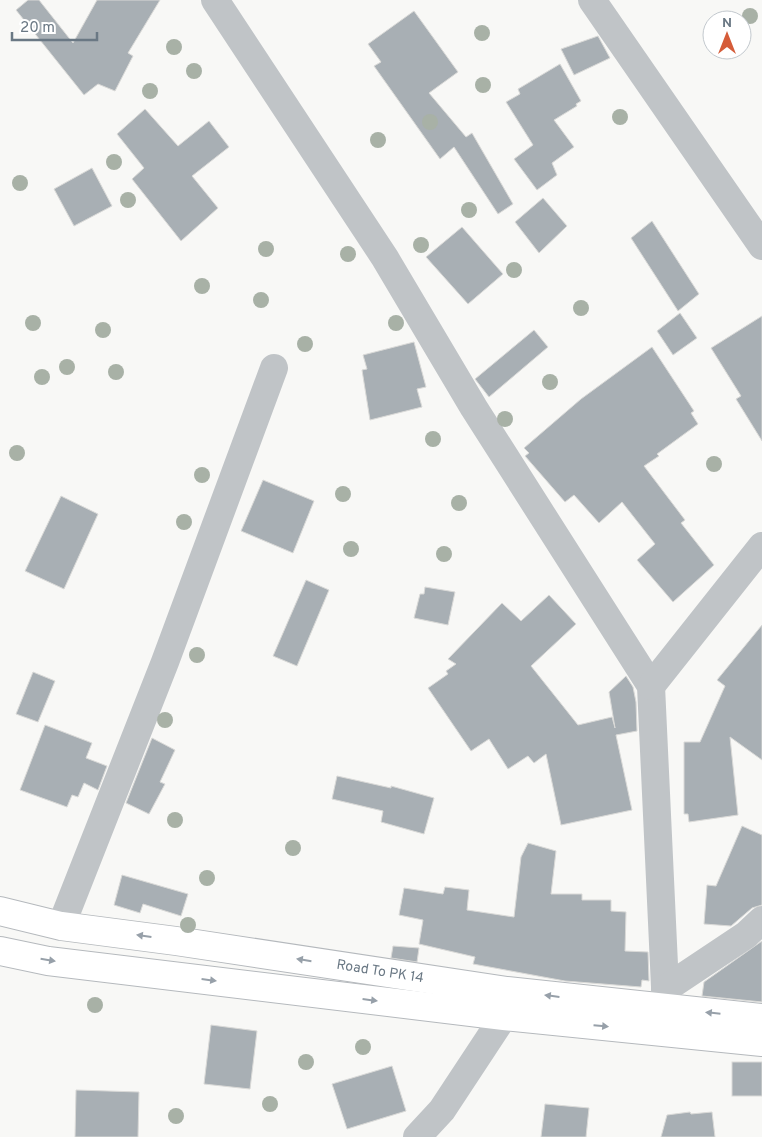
<svg xmlns="http://www.w3.org/2000/svg" width="762" height="1137" font-family="Overpass,sans-serif">
	<style>
		.building { fill: #a8afb4; stroke: #dadad8 }
		.lines { fill: none; stroke-linecap: round; stroke-linejoin: round }
		.secondary-casing { stroke: #b5b9bd; stroke-width: 30 }
		.street { stroke: #c0c4c7; stroke-width: 28 }
		.secondary { stroke: #fff; stroke-width: 28 }
		.tree { fill: #a8b1a6 }
		.oneway { fill: #97a0a9 }
		.labels { text-anchor: middle; dominant-baseline: central; stroke-width: 5; stroke-linejoin: round; paint-order: stroke }
		.street-label { font-size: 14px; fill: #6a7884; stroke: #fff }
	</style>
	<rect width="100%" height="100%" fill="#f8f8f6"/>
	<!-- building -->
	<g class="building">
		<path d="M28 0H39L73 43 97 0H160L128 53 133 56 115 91 98 84 84 95 16 10Z"/>
		<path d="M414 11 458 72 429 93 466 137 472 133 513 204 498 214 454 147 440 159 374 66 381 62 368 44Z"/>
		<path d="M598 36 610 58 574 75 561 49Z"/>
		<path d="M560 64 581 101 576 104 577 106 554 120 574 147 552 163 557 175 537 190 514 159 533 145 506 102 520 94 518 89Z"/>
		<path d="M145 109 178 146 209 121 229 147 192 176 218 208 181 241 132 179 144 168 117 134Z"/>
		<path d="M92 168 112 206 74 226 54 189Z"/>
		<path d="M543 198 567 226 539 253 515 222Z"/>
		<path d="M652 221 699 294 678 311 631 238Z"/>
		<path d="M462 227 503 274 468 304 426 257Z"/>
		<path d="M680 313 697 338 673 355 657 331Z"/>
		<path d="M762 316V441L736 399 741 396 711 348Z"/>
		<path d="M534 330 548 347 489 397 475 379Z"/>
		<path d="M414 342 426 387 417 389 422 407 370 420 362 370 367 369 363 355Z"/>
		<path d="M652 347 694 411 691 413 698 424 657 454 659 456 644 466 685 520 681 523 714 565 673 602 637 560 655 544 622 502 599 523 574 495 565 502 525 456 529 453 524 448 581 399Z"/>
		<path d="M263 480 314 501 293 553 241 531Z"/>
		<path d="M61 496 98 514 64 589 25 571Z"/>
		<path d="M306 580 329 590 297 666 273 656Z"/>
		<path d="M425 587 455 592 448 625 414 618 420 594H424Z"/>
		<path d="M549 595 576 624 531 666 578 725 612 717 615 728 609 692 626 676 633 687 636 702 637 731 616 735 632 810 561 825 546 754 534 763 528 756 508 769 489 739 471 751 428 688 448 674 446 671 456 664 448 659 502 603 521 621Z"/>
		<path d="M762 625V760L730 737 738 815 689 822 688 814H684V742H700L725 686 717 680Z"/>
		<path d="M33 672 55 681 38 722 16 714Z"/>
		<path d="M45 725 92 743 86 758 107 766 98 790 84 783 78 797 72 795 67 807 20 790Z"/>
		<path d="M152 738 175 750 160 782 165 784 149 814 126 803Z"/>
		<path d="M337 776 391 788V786L434 798 424 834 381 822 383 811 332 799Z"/>
		<path d="M742 826 762 835V905L752 908 731 926 704 924 707 885 716 886Z"/>
		<path d="M528 843 556 851 551 894H582V900H611V911L626 912 625 951 648 952 649 981 642 980 641 987 565 981 473 964 475 957 419 944 423 920 399 915 404 888 443 894 445 887 469 890 467 910 514 917 521 857Z"/>
		<path d="M122 875 188 894 181 916 143 904 140 913 114 905Z"/>
		<path d="M762 941V1002L702 996 704 982Z"/>
		<path d="M393 946 419 948 417 962 391 958Z"/>
		<path d="M211 1025 257 1031 250 1089 204 1084Z"/>
		<rect x="732" y="1062" width="30" height="34"/>
		<path d="M392 1066 406 1111 347 1129 332 1084Z"/>
		<path d="M76 1090 139 1092 138 1137H75Z"/>
		<path d="M545 1104 589 1108 586 1137H541Z"/>
		<path d="M690 1112 691 1114 712 1112 715 1137H661L667 1115Z"/>
	</g>
	<g class="lines">
		<defs>
			<g id="secondary">
				<path d="M0 911 61 926 176 941 507 991 762 1018"/>
				<path d="M0 951 48 961 504 1016 762 1042"/>
			</g>
		</defs>
		<!-- secondary casing -->
		<use href="#secondary" class="secondary-casing"/>
		<!-- street -->
		<g class="street">
			<path d="M215 0 385 258 474 408 651 686 666 1008"/>
			<path d="M592 0 762 246"/>
			<path d="M651 686 762 546"/>
			<path d="M61 926 165 662 274 368"/>
			<path d="M665 989 746 935 762 920"/>
			<path d="M417 1137 442 1110 504 1016"/>
		</g>
		<!-- secondary -->
		<use href="#secondary" class="secondary"/>
	</g>
	<!-- trees -->
	<g class="tree">
		<circle cx="750" cy="16" r="8"/>
		<circle cx="482" cy="33" r="8"/>
		<circle cx="174" cy="47" r="8"/>
		<circle cx="194" cy="71" r="8"/>
		<circle cx="483" cy="85" r="8"/>
		<circle cx="150" cy="91" r="8"/>
		<circle cx="620" cy="117" r="8"/>
		<circle cx="430" cy="122" r="8"/>
		<circle cx="378" cy="140" r="8"/>
		<circle cx="114" cy="162" r="8"/>
		<circle cx="20" cy="183" r="8"/>
		<circle cx="128" cy="200" r="8"/>
		<circle cx="469" cy="210" r="8"/>
		<circle cx="421" cy="245" r="8"/>
		<circle cx="266" cy="249" r="8"/>
		<circle cx="348" cy="254" r="8"/>
		<circle cx="514" cy="270" r="8"/>
		<circle cx="202" cy="286" r="8"/>
		<circle cx="261" cy="300" r="8"/>
		<circle cx="581" cy="308" r="8"/>
		<circle cx="33" cy="323" r="8"/>
		<circle cx="396" cy="323" r="8"/>
		<circle cx="103" cy="330" r="8"/>
		<circle cx="305" cy="344" r="8"/>
		<circle cx="67" cy="367" r="8"/>
		<circle cx="116" cy="372" r="8"/>
		<circle cx="42" cy="377" r="8"/>
		<circle cx="550" cy="382" r="8"/>
		<circle cx="505" cy="419" r="8"/>
		<circle cx="433" cy="439" r="8"/>
		<circle cx="17" cy="453" r="8"/>
		<circle cx="714" cy="464" r="8"/>
		<circle cx="202" cy="475" r="8"/>
		<circle cx="343" cy="494" r="8"/>
		<circle cx="459" cy="503" r="8"/>
		<circle cx="184" cy="522" r="8"/>
		<circle cx="351" cy="549" r="8"/>
		<circle cx="444" cy="554" r="8"/>
		<circle cx="197" cy="655" r="8"/>
		<circle cx="165" cy="720" r="8"/>
		<circle cx="175" cy="820" r="8"/>
		<circle cx="293" cy="848" r="8"/>
		<circle cx="207" cy="878" r="8"/>
		<circle cx="188" cy="925" r="8"/>
		<circle cx="95" cy="1005" r="8"/>
		<circle cx="363" cy="1047" r="8"/>
		<circle cx="306" cy="1062" r="8"/>
		<circle cx="270" cy="1104" r="8"/>
		<circle cx="176" cy="1116" r="8"/>
	</g>
	<!-- one-way arrows -->
	<defs><path id="oneway-solid" d="M-6-.8H1V-3.2L6.5 0L1 3.2V.8H-6Z" transform="scale(1.25)"/></defs>
	<g class="oneway">
		<use href="#oneway-solid" transform="translate(144 936) rotate(-172)"/>
		<use href="#oneway-solid" transform="translate(48 960) rotate(9)"/>
		<use href="#oneway-solid" transform="translate(304 960) rotate(-171)"/>
		<use href="#oneway-solid" transform="translate(209 980) rotate(7)"/>
		<use href="#oneway-solid" transform="translate(552 996) rotate(-173)"/>
		<use href="#oneway-solid" transform="translate(370 1000) rotate(7)"/>
		<use href="#oneway-solid" transform="translate(713 1013) rotate(-174)"/>
		<use href="#oneway-solid" transform="translate(601 1026) rotate(5)"/>
	</g>
	<g class="labels">
		<!-- street labels -->
		<g class="street-label">
			<text transform="translate(380 972) rotate(9)">Road To PK 14</text>
		</g>
	</g>
	<!-- north arrow -->
	<g transform="translate(727 35)"><circle r="24" fill="#ffffff" stroke="#c3c9ce"/>
	<path d="M0-4L9 19L0 12L-9 19Z" fill="#d55c39"/>
	<text y="-8" font-size="14" font-weight="bold" text-anchor="middle" fill="#6a7884">N</text>
	</g>
	<!-- scale -->
	<path d="M12 32v8h85v-8" fill="none" stroke="#6a7884" stroke-width="2.5"/>
	<text x="20" y="32" font-size="15" fill="#6a7884" stroke="#ffffff" stroke-width="4" paint-order="stroke">20 m</text>
</svg>
